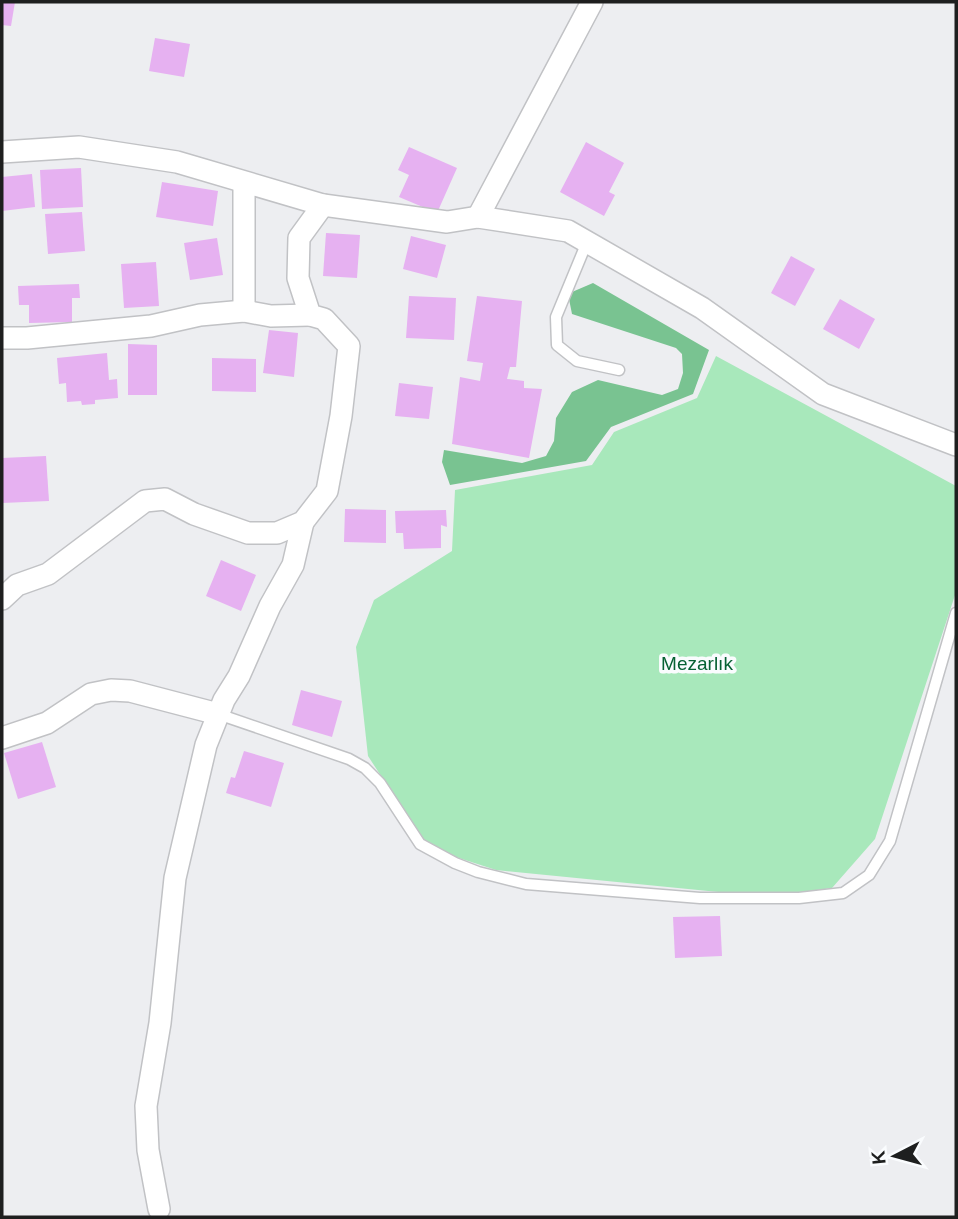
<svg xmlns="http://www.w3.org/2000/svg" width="958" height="1219" font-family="Arial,sans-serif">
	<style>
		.green { fill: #a8e8bb }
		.forest { fill: #79c391 }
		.building { fill: #e6b1f1 }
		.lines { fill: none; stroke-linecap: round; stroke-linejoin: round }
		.service-casing { stroke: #c1c2c5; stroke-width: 13 }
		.minor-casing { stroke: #c1c2c5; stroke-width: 24 }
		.service { stroke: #fff; stroke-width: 10 }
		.minor { stroke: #fff; stroke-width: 21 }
		.labels { text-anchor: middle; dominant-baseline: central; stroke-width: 7; stroke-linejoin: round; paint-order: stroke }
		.park-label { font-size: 19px; fill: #076133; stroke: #fafcfe }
	</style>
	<rect width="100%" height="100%" fill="#edeef1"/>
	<!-- green -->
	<path class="green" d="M716 356 956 486V592L875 839 832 888 768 897 496 870 428 848 368 756 356 647 374 600 452 551 455 490 592 465 614 432 697 398Z"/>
	<!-- forest -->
	<path class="forest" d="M593 283 709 350 693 394 611 427 586 461 450 485 442 462 444 450 522 463 546 456 554 441 556 418 572 392 598 380 662 395 678 389 683 373 682 354 676 348 572 314 569 299 572 292Z"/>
	<!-- building -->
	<g class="building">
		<path d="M2 2H15L11 26 2 25Z"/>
		<path d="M155 38 190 44 184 77 149 71Z"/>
		<path d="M586 142 624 163 609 192 615 195 604 216 560 192Z"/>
		<path d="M409 147 457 168 437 213 399 197 409 175 398 170Z"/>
		<path d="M81 168 83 207 42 209 40 170Z"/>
		<path d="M32 174 35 207 2 211V177Z"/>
		<path d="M162 182 218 191 213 226 156 217Z"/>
		<path d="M82 212 85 251 48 254 45 214Z"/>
		<path d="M326 233 360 235 357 278 323 276Z"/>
		<path d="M411 236 446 245 437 278 403 269Z"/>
		<path d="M217 238 223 275 190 280 184 243Z"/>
		<path d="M791 256 815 269 795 306 771 293Z"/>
		<path d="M156 262 159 306 124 308 121 264Z"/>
		<path d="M79 284 80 298H72V322L29 323V305H19L18 286Z"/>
		<path d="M409 296 456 298 454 340 406 338Z"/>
		<path d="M477 296 522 301 516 367H510L507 379 524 381V388L542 389 529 458 452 444 460 377 480 381 483 363 467 361Z"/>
		<path d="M840 299 875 319 859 349 823 329Z"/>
		<path d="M269 330 298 333 294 377 263 373Z"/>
		<path d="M128 344 157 345V395H128Z"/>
		<path d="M107 353 109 380 117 379 118 398 95 400V404L82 405 81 401 67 402 66 383 59 384 57 358Z"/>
		<path d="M212 358 256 359V392L212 391Z"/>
		<path d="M399 383 433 387 429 419 395 416Z"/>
		<path d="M46 456 49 501 2 503V458Z"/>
		<path d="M345 509 386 510V543L344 542Z"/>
		<path d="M446 510 447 527 441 525V548L404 549 403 533H396L395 511Z"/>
		<path d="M221 560 256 575 241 611 206 596Z"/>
		<path d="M301 690 342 701 332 737 292 725Z"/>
		<path d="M42 742 56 787 18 799 4 753Z"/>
		<path d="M244 751 284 763 271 807 226 793 231 777 235 778Z"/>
		<path d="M720 916 722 956 675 958 673 917Z"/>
	</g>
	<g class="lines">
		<defs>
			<g id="service">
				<path d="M587 242 556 317 557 345 577 361 619 370"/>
				<path d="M218 714 349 759 365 768 380 783 420 844 455 863 478 872 526 884 700 898H799L843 893 869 875 890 841 956 613"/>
			</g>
			<g id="minor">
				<path d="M2 152 79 147 177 162 323 205 447 222 478 217 568 231 702 308 823 394 956 445"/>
				<path d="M244 183V311"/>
				<path d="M478 217 592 2"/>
				<path d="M2 338H27L151 326 200 315 244 311 271 316 310 315"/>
				<path d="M2 599 17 585 48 574 145 501 165 499 194 514 248 533H277L303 522 327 491 341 416 349 346 324 319 310 315 298 278 299 238 323 205"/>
				<path d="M2 738 47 723 91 694 111 690 130 691 218 714"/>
				<path d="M159 1209 148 1150 146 1106 160 1023 175 878 206 745 224 700 239 676 270 606 293 565 303 522"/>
			</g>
		</defs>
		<!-- service casing -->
		<use href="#service" class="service-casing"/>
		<!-- minor casing -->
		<use href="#minor" class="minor-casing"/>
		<!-- service -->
		<use href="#service" class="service"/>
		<!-- minor -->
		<use href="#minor" class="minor"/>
	</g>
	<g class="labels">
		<!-- park labels -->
		<g class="park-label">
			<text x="697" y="663">Mezarlık</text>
		</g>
	</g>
	<!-- border -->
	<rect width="958" height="1219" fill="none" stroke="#1e1f1f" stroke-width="7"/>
	<!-- north arrow -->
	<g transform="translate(895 1156) rotate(264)" stroke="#fafcfe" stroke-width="5" paint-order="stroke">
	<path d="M0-5L12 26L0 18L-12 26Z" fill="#1e1f1f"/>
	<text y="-10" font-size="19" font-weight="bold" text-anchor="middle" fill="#1e1f1f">K</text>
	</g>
</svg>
